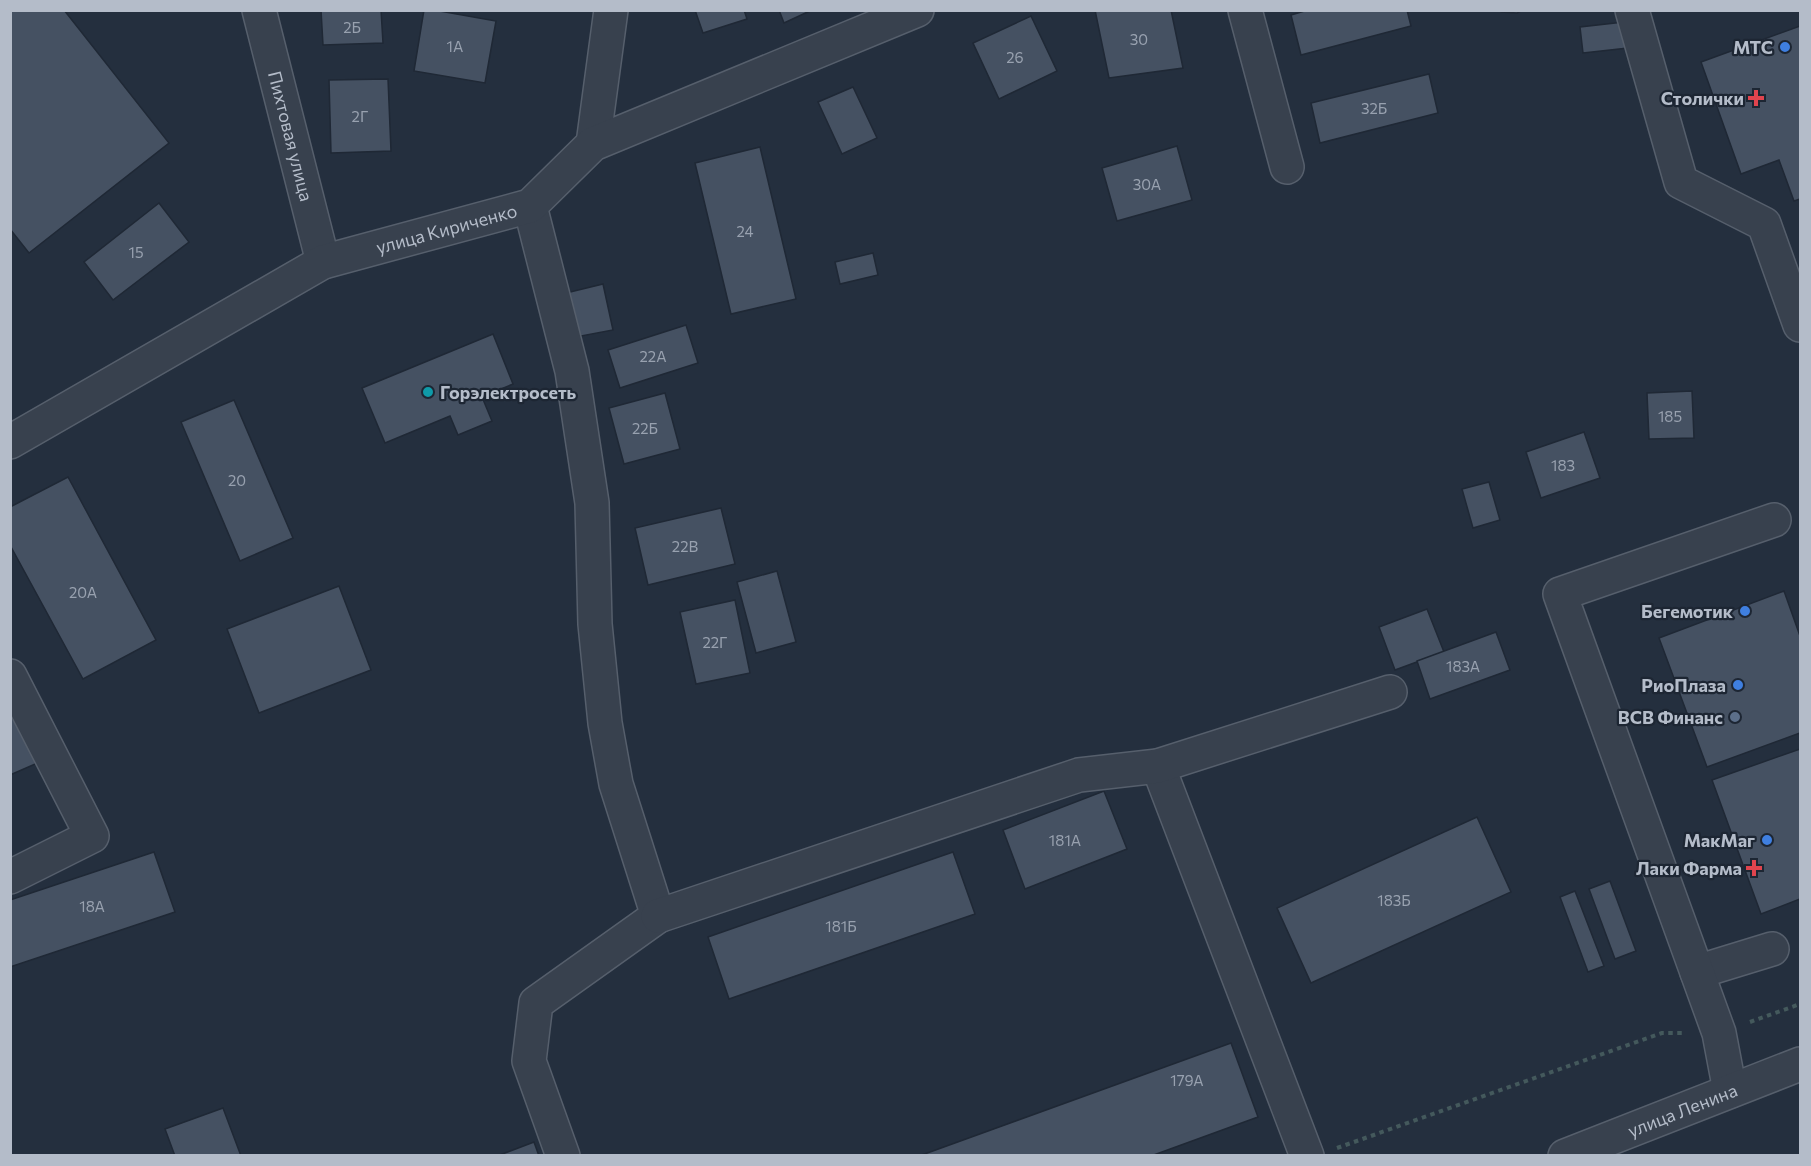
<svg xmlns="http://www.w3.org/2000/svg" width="1811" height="1166" font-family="Commissioner,sans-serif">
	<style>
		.building { fill: #455162; stroke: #1f2835; stroke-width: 1.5 }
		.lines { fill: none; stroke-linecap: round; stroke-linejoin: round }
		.minor-casing { stroke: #565f6c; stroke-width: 36 }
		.path { stroke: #44595c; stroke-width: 4; stroke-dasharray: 4.5 4.5; stroke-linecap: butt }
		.minor { stroke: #38414e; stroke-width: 33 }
		.shop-dot { fill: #3f7fe0; stroke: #1d2633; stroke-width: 2 }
		.health-dot { fill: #e0444e; stroke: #1d2633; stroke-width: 2 }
		.culture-dot { fill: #0f9aa8; stroke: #1d2633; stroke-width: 2 }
		.service-dot { fill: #5c6f8a; stroke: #1d2633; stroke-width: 2 }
		.labels { text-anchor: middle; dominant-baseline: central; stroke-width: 4.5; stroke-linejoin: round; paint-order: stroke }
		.number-label { font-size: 15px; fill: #98a1af }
		.poi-label { font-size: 18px; font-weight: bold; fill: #b4bcc9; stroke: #1d2633; text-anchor: end }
		.street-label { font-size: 18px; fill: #b4bcc9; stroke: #1d2633 }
	</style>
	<rect width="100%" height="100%" fill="#242f3e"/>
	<!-- building -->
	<g class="building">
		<path d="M10 10H64L169 143 29 253 10 229Z"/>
		<path d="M321 10H381L383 43 323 45Z"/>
		<path d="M424 10H434L496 21 485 83 414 71Z"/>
		<path d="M695 10H744L747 19 703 33Z"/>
		<path d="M779 10H812L784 23Z"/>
		<path d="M1095 10H1171L1183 68 1109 78Z"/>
		<path d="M1308 10H1407L1411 26 1301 55 1291 15Z"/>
		<path d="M1499 10H1523L1517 13 1501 12Z"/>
		<path d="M1031 16 1057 71 999 99 973 43Z"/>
		<path d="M1624 22 1628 48 1583 53 1580 27Z"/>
		<path d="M1800 26V199L1794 201 1779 160 1741 174 1701 62Z"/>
		<path d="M1429 74 1438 113 1320 143 1311 103Z"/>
		<path d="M388 79 391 151 331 153 329 80Z"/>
		<path d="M853 87 877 138 842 154 818 102Z"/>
		<path d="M1177 146 1192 200 1117 221 1102 168Z"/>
		<path d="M760 147 796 299 731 314 695 163Z"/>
		<path d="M159 203 189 242 113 300 84 262Z"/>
		<path d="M873 253 878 275 840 284 835 262Z"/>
		<path d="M603 284 613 330 576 337 566 293Z"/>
		<path d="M686 325 698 363 620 388 608 350Z"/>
		<path d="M493 334 513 384 482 397 492 421 458 435 450 416 385 443 362 388Z"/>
		<path d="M1692 391 1694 438 1649 439 1647 393Z"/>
		<path d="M665 393 680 449 624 464 609 408Z"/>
		<path d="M234 400 293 538 240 561 181 422Z"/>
		<path d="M1584 432 1600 478 1541 498 1526 452Z"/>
		<path d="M68 477 156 640 83 679 10 545V507Z"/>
		<path d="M1489 482 1500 520 1473 528 1462 489Z"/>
		<path d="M721 508 735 564 648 585 635 528Z"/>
		<path d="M777 571 796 642 756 653 737 582Z"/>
		<path d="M339 586 371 670 259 713 227 629Z"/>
		<path d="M1784 591 1800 636V733L1707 767 1659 638Z"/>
		<path d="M735 600 750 673 696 684 680 612Z"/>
		<path d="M1427 609 1444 652 1395 670 1379 627Z"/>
		<path d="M1496 632 1510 670 1430 699 1417 661Z"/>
		<path d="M22 715 42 761 10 775V720Z"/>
		<path d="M1800 749V899L1761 914 1712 780Z"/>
		<path d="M1104 791 1127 849 1025 889 1003 830Z"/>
		<path d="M1477 817 1511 892 1311 983 1277 908Z"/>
		<path d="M154 852 175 912 10 967V900Z"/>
		<path d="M953 852 975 914 729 999 708 937Z"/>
		<path d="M1610 881 1636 951 1615 959 1589 889Z"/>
		<path d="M1575 891 1604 966 1588 972 1560 897Z"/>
		<path d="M1231 1043 1258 1117 1151 1156H919Z"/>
		<path d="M223 1108 241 1156H175L165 1129Z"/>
		<path d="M534 1142 539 1156H497Z"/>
	</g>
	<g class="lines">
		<defs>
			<g id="minor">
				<path id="s1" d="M259 10 323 262"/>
				<path d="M1245 10 1287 167"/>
				<path d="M1632 10 1681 182 1764 224 1800 325"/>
				<path d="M593 144 611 10"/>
				<path d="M530 206 572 371 592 503 595 624 605 723 616 784 658 916 536 1003 529 1061 563 1156"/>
				<path id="s2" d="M10 442 323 262 530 206 593 144 917 10"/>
				<path d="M10 676 92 836 10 877"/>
				<path d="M1158 766 1307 1156"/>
				<path d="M658 916 1079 775 1158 766 1390 692"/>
				<path d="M1697 972 1772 949"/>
				<path d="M1730 1091 1719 1033 1560 594 1774 520"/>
				<path id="s3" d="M1565 1156 1800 1064"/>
			</g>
		</defs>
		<!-- minor casing -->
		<use href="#minor" class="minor-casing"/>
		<!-- path -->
		<g class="path">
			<path d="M1750 1022 1800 1004"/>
			<path d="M1337 1148 1662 1033H1685"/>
		</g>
		<!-- minor -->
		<use href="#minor" class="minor"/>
	</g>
	<!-- markers -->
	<g class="shop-dot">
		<circle cx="1785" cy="47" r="6"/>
		<circle cx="1745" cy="611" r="6"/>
		<circle cx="1738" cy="685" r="6"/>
		<circle cx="1767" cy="840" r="6"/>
	</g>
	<g class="health-dot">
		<path d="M1753 89h6v6h6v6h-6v6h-6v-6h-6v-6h6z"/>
		<path d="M1751 859h6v6h6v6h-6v6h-6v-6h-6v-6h6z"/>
	</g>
	<circle class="culture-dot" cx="428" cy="392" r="6"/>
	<circle class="service-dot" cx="1735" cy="717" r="6"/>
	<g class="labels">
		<!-- number labels -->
		<g class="number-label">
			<text x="352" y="27">2Б</text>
			<text x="1139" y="39">30</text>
			<text x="455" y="46">1А</text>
			<text x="1015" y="57">26</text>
			<text x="1374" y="108">32Б</text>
			<text x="360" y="116">2Г</text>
			<text x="1147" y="184">30А</text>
			<text x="745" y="231">24</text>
			<text x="136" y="252">15</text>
			<text x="653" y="356">22А</text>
			<text x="1670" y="416">185</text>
			<text x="645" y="428">22Б</text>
			<text x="1563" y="465">183</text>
			<text x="237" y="480">20</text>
			<text x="685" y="546">22В</text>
			<text x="83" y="592">20А</text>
			<text x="715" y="642">22Г</text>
			<text x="1463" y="666">183А</text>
			<text x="1065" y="840">181А</text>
			<text x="1394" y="900">183Б</text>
			<text x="92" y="906">18А</text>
			<text x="841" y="926">181Б</text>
			<text x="1187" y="1080">179А</text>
		</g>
		<!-- poi labels -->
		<g class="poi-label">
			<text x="1773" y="47">МТС</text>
			<text x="1744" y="98">Столички</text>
			<text x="440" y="392" text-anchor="start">Горэлектросеть</text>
			<text x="1733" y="611">Бегемотик</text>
			<text x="1726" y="685">РиоПлаза</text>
			<text x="1723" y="717">ВСВ Финанс</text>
			<text x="1755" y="840">МакМаг</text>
			<text x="1742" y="868">Лаки Фарма</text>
		</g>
		<!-- street labels -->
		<g class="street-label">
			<text stroke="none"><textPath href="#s1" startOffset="130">Пихтовая улица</textPath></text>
			<text stroke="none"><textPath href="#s2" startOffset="489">улица Кириченко</textPath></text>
			<text stroke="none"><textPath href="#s3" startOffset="126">улица Ленина</textPath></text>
		</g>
	</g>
	<!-- border -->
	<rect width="1811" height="1166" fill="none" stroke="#b4bcc9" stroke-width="24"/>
</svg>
